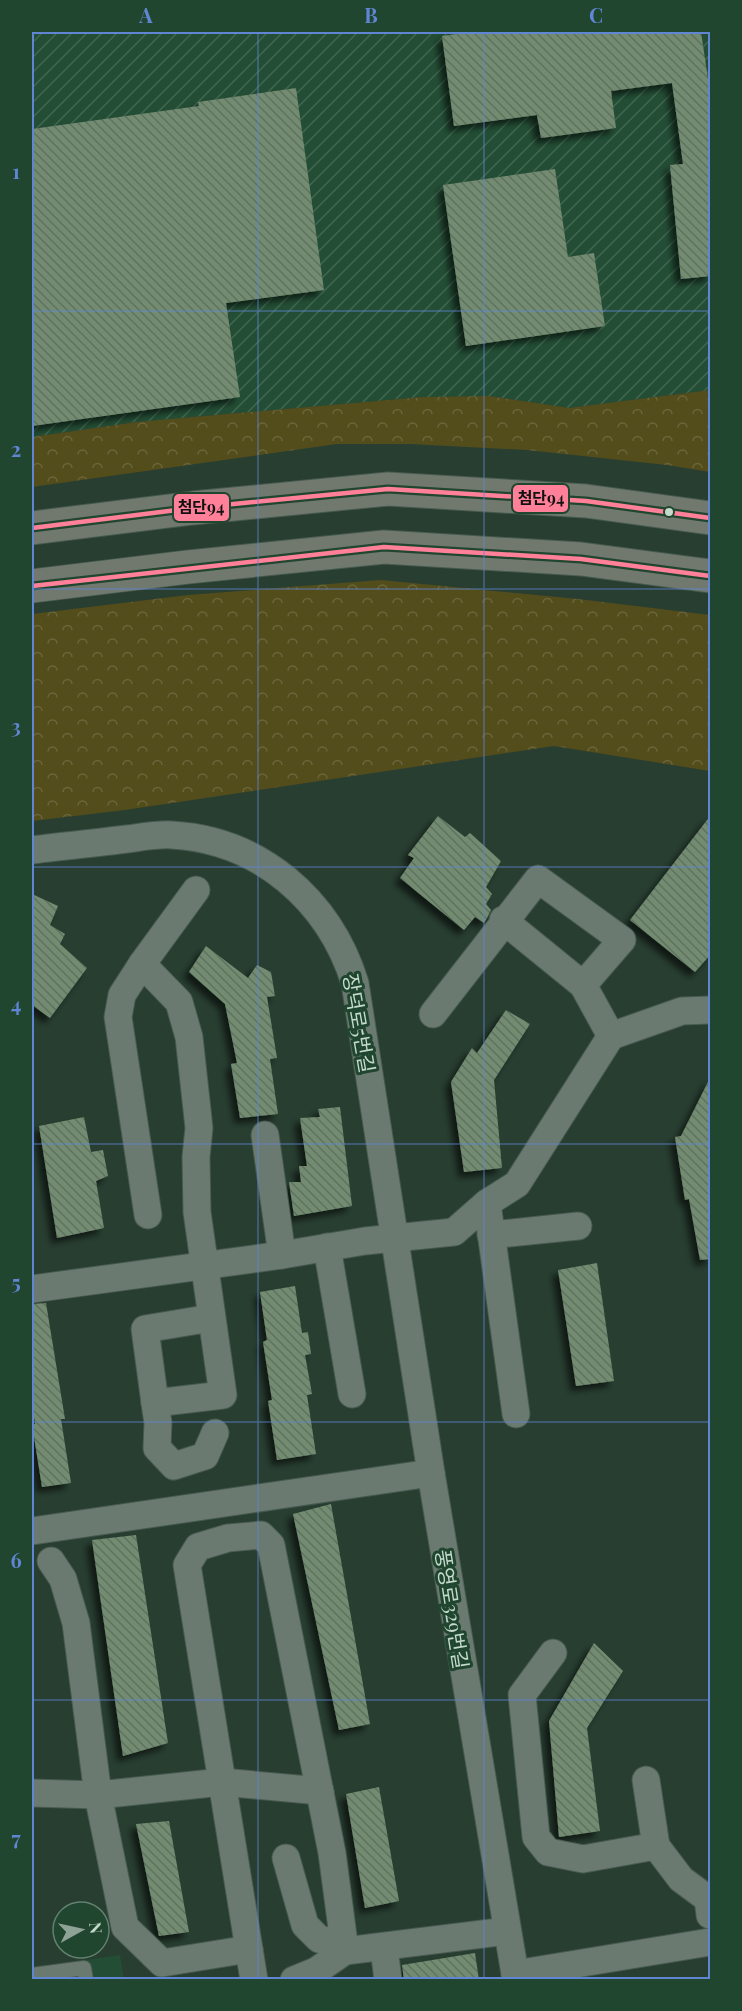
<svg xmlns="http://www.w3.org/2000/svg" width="742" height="2011" font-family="'Playfair Display','Noto Sans KR',serif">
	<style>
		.built { fill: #234e35 }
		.industrial { fill: url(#industrial-furrows) }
		.forest { fill: url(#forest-crowns) }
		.building { fill: url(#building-back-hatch); filter: url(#shadow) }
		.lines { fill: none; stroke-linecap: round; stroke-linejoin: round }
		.lane-casing { stroke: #475a4f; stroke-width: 16 }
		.street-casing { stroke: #475a4f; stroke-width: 29 }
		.primary-casing { stroke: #475a4f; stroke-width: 35 }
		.lane { stroke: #6b7a71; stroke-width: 14 }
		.street { stroke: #6b7a71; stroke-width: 27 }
		.primary { stroke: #71796f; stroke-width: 33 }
		.bus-1-casing { stroke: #204630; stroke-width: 9 }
		.bus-1 { stroke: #ff8098; stroke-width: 4.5 }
		.grid { fill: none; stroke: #6086d3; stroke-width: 1.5; stroke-opacity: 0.55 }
		.bus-dot { fill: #c5dacc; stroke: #204630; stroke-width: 2 }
		.labels { text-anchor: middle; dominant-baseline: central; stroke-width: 6; stroke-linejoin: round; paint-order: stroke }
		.street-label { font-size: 20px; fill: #c5dacc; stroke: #204630 }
		.line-badge { stroke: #204630; stroke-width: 2 }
		.pale-badge-label { font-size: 16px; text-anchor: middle; font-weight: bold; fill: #111 }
		.neatline { fill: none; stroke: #6086d3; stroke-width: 2 }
		.grid-label { font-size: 20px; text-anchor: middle; font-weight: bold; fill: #6086d3 }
	</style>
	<defs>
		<pattern id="industrial-furrows" width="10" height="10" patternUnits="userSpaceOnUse" patternTransform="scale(1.5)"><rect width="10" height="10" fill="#234e35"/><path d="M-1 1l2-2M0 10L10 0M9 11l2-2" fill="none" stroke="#416751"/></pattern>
		<pattern id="forest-crowns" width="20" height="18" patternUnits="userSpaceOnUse" patternTransform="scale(1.5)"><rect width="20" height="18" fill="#534c1b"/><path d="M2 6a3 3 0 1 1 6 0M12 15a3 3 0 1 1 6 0" fill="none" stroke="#6a653b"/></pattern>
		<pattern id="building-back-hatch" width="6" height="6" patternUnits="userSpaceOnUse" patternTransform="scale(1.5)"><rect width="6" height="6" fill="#738c71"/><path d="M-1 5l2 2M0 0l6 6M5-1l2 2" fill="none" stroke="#5f725f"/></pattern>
		<filter id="shadow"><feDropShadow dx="-5.5" dy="5.5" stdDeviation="3" flood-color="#0009"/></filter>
	</defs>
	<rect width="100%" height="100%" fill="#283e31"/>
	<!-- built -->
	<path class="built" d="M120 1955 124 1979H32V1968Z"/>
	<!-- industrial -->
	<path class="industrial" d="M32 32H710V390L569 408 489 396 423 397 136 422 32 437Z"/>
	<!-- forest -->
	<g class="forest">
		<path d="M710 390V472L667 465 527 450 410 444H337L32 487V437L136 422 423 397 489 396 569 408Z"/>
		<path d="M381 580 578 599 710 615V771L554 746 125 810 32 821V614L188 595Z"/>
	</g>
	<!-- building -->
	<g class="building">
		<path d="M471 32H701L711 99V276L681 279 670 165 683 164 672 83 611 91 616 128 541 138 537 115 454 126 442 36Z"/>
		<path d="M296 88 324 290 226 303 240 397 32 426V129L199 106 198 102Z"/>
		<path d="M555 169 568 257 594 253 605 326 466 346 443 185Z"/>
		<path d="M711 815V954L695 972 630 920Z"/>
		<path d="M438 816 465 837 470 833 501 861 486 887 492 894 486 904 491 910 487 918 484 923 475 917 464 930 400 878 414 858 408 855Z"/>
		<path d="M32 894 58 906 50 925 65 934 60 944 87 968 50 1018 32 1005Z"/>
		<path d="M206 946 248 978 257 965 271 972 275 996 267 997 277 1058 270 1059 278 1114 240 1118 231 1064 237 1063 225 1004 189 972Z"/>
		<path d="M506 1010 530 1024 494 1080 502 1168 464 1172 451 1082 472 1048 477 1053Z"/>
		<path d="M711 1076V1259L700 1260 689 1199 685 1200 675 1137 681 1136Z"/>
		<path d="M340 1107 352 1206 294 1216 289 1182H301L299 1166H307L300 1118 320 1117 318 1109Z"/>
		<path d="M84 1117 91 1152 103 1150 108 1176 96 1181 104 1228 57 1238 39 1126Z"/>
		<path d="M597 1263 614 1381 576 1386 558 1270Z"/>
		<path d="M295 1286 302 1333 308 1332 311 1354 305 1355 312 1394 307 1395 316 1454 277 1460 268 1401 272 1400 263 1342 267 1340 260 1292Z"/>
		<path d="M46 1303 65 1419H61L71 1483 42 1487 32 1424H35L32 1402V1304Z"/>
		<path d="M331 1504 370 1724 339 1730 293 1514Z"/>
		<path d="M136 1535 168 1743 123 1756 92 1540Z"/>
		<path d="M594 1643 623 1671 587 1728 600 1831 559 1837 549 1721Z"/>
		<path d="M379 1787 399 1901 365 1908 346 1794Z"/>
		<path d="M169 1821 189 1932 159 1936 136 1824Z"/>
		<path d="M475 1953 479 1980H404L402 1965Z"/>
	</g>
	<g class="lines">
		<defs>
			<path id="lane" d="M32 1975 84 1968 86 1980"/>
			<g id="street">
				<path d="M32 850C63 846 95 843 127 839 142 837 158 834 172 835 260 840 329 900 355 983L431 1473 516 1980"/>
				<path d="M196 890 142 964 179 1002 189 1037 199 1128 196 1157 197 1212 223 1395 155 1403 145 1329 211 1318"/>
				<path d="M142 964 122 995 118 1017 148 1215"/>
				<path d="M583 985 611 1036"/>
				<path d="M433 1014 538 879 622 940 583 985 503 920"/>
				<path d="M265 1135 282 1255"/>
				<path d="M487 1203 516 1414"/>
				<path d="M491 1235 578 1226"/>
				<path d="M327 1247 352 1394"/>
				<path d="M32 1289 282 1255 365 1241 454 1232 487 1203 517 1184 611 1036 682 1011 710 1010"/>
				<path d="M155 1403 158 1423 157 1448 174 1466 205 1456 215 1433"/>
				<path d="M32 1531 431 1473"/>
				<path d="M51 1561 63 1579 76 1623 98 1795 222 1782 320 1791"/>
				<path d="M553 1653 522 1695 536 1837 548 1852 583 1859 656 1846"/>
				<path d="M646 1780 656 1846 681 1879 708 1899 710 1915"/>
				<path d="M32 1793 98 1795 125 1927 162 1963 249 1949"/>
				<path d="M286 1858 305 1925 319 1939 344 1945"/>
				<path d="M384 1948 388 1980"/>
				<path d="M515 1974 710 1942"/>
				<path d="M254 1980 187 1565 198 1547 228 1538 261 1535 271 1545 332 1853 345 1951 507 1931"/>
				<path d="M294 1980 316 1971 345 1951"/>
			</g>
			<g id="primary">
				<path d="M32 528 193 508 388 489 586 501 710 518"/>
				<path d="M32 586 188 567 384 547 581 559 710 576"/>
			</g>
		</defs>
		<!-- lane casing -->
		<use href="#lane" class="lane-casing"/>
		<!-- street casing -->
		<use href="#street" class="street-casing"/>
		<!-- primary casing -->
		<use href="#primary" class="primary-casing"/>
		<!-- lane -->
		<use href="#lane" class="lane"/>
		<!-- street -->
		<use href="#street" class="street"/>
		<!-- primary -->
		<use href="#primary" class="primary"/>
		<defs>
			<g id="bus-1">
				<path d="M32 528 193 508 388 489 586 501 710 518"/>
				<path d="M32 586 384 547 581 559 710 576"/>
			</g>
		</defs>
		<!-- bus-1 casing -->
		<use href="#bus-1" class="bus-1-casing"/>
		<!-- bus-1 -->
		<use href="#bus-1" class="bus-1"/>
	</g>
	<!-- grid -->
	<path class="grid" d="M258 32V1980M484 32V1980M32 311H710M32 589H710M32 867H710M32 1144H710M32 1422H710M32 1700H710"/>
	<!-- markers -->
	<circle class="bus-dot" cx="669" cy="512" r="5"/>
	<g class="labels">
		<!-- street labels -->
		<g class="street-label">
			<text transform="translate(360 1023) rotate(80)">장덕로5번길</text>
			<text transform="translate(453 1609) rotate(81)">풍영로329번길</text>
		</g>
	</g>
	<g class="line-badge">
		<rect x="512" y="484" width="57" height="29" rx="6" fill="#ff8098"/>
		<rect x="173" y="493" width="57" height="29" rx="6" fill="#ff8098"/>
	</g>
	<g class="pale-badge-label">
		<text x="541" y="504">첨단94</text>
		<text x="201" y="513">첨단94</text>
	</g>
	<!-- border -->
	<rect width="742" height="2011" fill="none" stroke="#204630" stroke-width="66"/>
	<!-- north arrow -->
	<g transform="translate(81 1930) rotate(82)"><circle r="28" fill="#204630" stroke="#62816e" stroke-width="1.5"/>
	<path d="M0-4.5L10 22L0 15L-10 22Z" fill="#8ea396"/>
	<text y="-9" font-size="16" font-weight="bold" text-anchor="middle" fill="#c5dacc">N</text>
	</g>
	<rect x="33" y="33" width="676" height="1945" class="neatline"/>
	<g class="grid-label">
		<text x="146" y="23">A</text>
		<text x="371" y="23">B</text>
		<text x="596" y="23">C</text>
		<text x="16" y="179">1</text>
		<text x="16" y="457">2</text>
		<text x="16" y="734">3</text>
		<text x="16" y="1012">4</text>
		<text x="16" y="1290">5</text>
		<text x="16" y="1568">6</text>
		<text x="16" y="1846">7</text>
	</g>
</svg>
